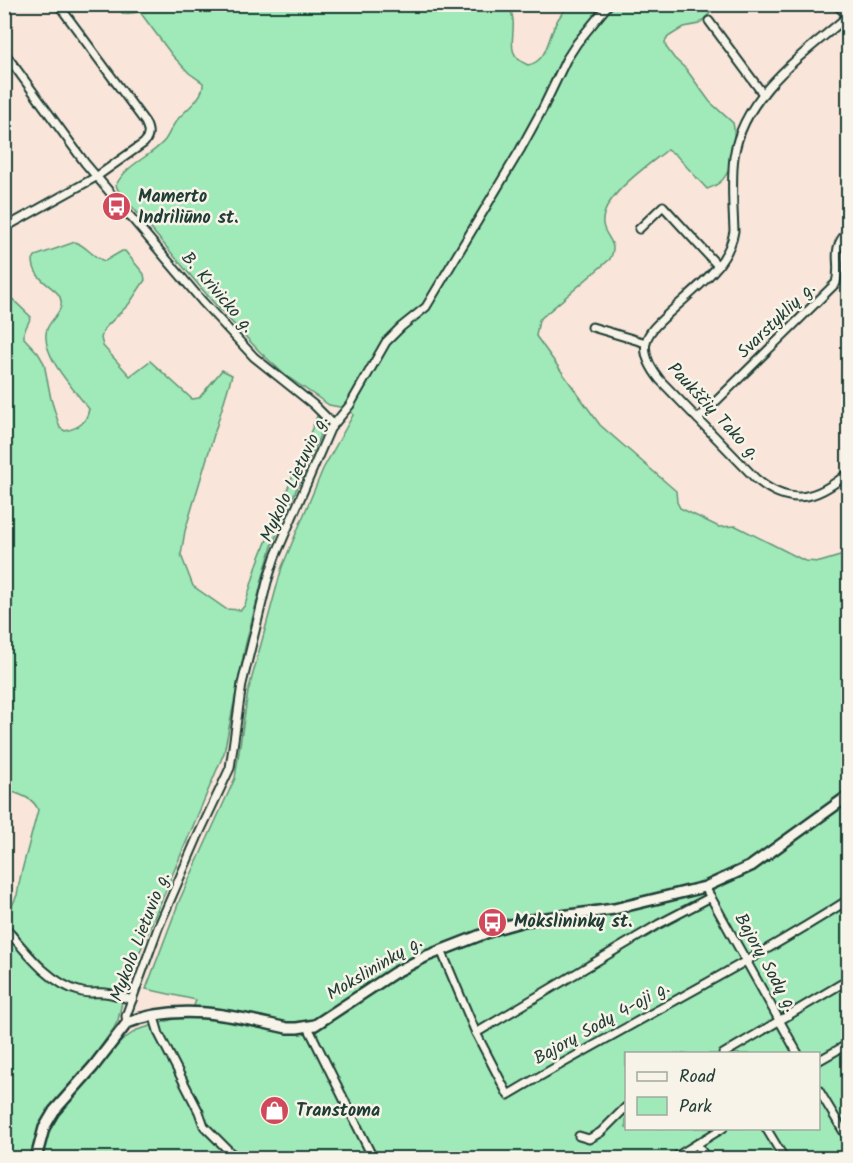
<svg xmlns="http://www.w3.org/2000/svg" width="853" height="1163" font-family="Kalam,sans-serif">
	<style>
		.green { fill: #a0e9b8; stroke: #609376; stroke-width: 1.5; fill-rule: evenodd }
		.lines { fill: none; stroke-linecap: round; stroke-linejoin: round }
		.street-casing { stroke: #1f3d34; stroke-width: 11 }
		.secondary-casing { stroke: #1f3d34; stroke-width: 14 }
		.street { stroke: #f7f3e8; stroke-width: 7 }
		.secondary { stroke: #f7f3e8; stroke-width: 9 }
		.labels { text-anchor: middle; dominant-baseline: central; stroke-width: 5; stroke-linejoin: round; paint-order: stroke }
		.poi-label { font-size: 18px; font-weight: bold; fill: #1f3d34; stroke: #f7f3e8; text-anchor: start }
		.street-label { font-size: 18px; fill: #1f3d34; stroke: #f7f3e8 }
	</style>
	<rect width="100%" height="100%" fill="#f9e5da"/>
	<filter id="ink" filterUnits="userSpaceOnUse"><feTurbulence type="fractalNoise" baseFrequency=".0167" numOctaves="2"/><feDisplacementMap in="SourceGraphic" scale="12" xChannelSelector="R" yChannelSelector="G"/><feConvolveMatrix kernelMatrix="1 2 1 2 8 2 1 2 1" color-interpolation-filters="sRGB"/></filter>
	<g filter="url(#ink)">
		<!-- green -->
		<g class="green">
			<path d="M117 5H508C523 30 498 52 528 65 548 62 548 36 557 21 560 15 565 10 569 5H718L699 24 684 27 668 37 665 42 666 47 674 58 686 69 710 102 733 123C736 132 732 167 726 175 722 182 714 187 707 189L675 154 667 150C649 165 600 197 603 224 605 238 619 242 610 259L539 320 536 336 600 425 676 491 677 502 680 508 719 527 736 526 805 561 820 562 840 556 848 550V1158H40L47 1129 55 1113 107 1055 124 1039 137 1030 191 1014 196 1000 146 989 180 899 235 778 248 692 282 567 323 469 353 415 350 409 329 405 285 375 260 352 213 302 118 190 116 185C128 162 150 158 165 140 169 134 172 126 177 120 186 109 204 98 203 83L189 73 172 55 140 12 123 14ZM626 1054H818V1128H626Z"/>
			<path d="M75 242C87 246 93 258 105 261L122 251H125L144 274 145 280 129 304 104 329 101 338 103 346 130 376 150 361 192 399 199 398 222 370 232 375 185 531 181 555 193 586 226 609 241 610 245 605 258 562 317 416 323 422 324 426 273 543 265 569 245 647 224 753 138 956 125 989 118 1020 114 1028 80 1076 47 1112 39 1129 32 1158H4L5 921 17 895 21 874 38 810C34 797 16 794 5 789L4 291 31 317 24 332V338L38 353 44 363 51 399 60 428 65 431C78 428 86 424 89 409 75 390 39 354 47 329 50 320 63 312 61 301 60 287 33 283 33 260L35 256Z"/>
		</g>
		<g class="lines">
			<defs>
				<g id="street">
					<path d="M836 4 848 16"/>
					<path d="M848 16C804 54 743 94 734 157 731 180 733 207 734 231 729 266 693 290 669 313 661 321 649 330 646 342 643 356 652 370 660 380L756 479C790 507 816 500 848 473"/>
					<path d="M709 21 763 94"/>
					<path d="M4 52 85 163 202 301 254 357 314 405 333 424"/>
					<path d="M4 228 96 177 144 143C150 136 149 130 145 122L58 4"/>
					<path d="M639 229 663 206 718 266"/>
					<path d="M592 327 646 343"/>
					<path d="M698 419 836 283C842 261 829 251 848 231"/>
					<path d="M705 887 798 1054"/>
					<path d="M4 926C25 951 49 984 82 992 90 994 97 992 105 993 114 994 123 997 132 1000"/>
					<path d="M441 950 476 1033 508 1095C620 1028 738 970 848 900"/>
					<path d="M154 1017 159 1034 199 1112 204 1126 236 1158"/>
					<path d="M127 1023 126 1016 158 928 197 838 230 768 242 684 267 582 275 557 330 429 350 405 386 342 401 327 426 307 520 150 543 108 566 60 577 43 609 4"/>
					<path d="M308 1027 373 1158"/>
					<path d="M476 1033 659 924 711 897"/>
					<path d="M723 1054 848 980"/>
					<path d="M818 1061 848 1044"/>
					<path d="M818 1089 848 1139"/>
					<path d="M766 1128 784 1158"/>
					<path d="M579 1136 589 1139 601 1132 626 1107"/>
					<path d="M697 1144 706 1158"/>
					<path d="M674 1158 723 1128"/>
				</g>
				<path id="secondary" d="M36 1158 44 1128 54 1111 93 1067 127 1023C180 1002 234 1016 287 1028H297L315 1025 394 973 427 956 499 928 524 921 614 909 705 887 751 866 848 796"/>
			</defs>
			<!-- street casing -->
			<use href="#street" class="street-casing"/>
			<!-- secondary casing -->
			<use href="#secondary" class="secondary-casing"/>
			<!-- street -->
			<use href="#street" class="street"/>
			<!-- secondary -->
			<use href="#secondary" class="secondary"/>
		</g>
	</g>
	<!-- icons -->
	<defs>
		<symbol id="bus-disc" viewBox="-11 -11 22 22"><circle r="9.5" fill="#d1495b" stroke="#f7f3e8"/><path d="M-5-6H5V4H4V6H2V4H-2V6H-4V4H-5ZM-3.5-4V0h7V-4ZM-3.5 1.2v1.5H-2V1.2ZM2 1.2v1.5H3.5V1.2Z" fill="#fff"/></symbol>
		<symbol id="shop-disc" viewBox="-11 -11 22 22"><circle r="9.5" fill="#d1495b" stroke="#f7f3e8"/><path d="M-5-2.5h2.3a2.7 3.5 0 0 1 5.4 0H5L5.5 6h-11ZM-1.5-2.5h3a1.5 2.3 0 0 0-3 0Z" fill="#fff"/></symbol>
	</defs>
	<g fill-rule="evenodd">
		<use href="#bus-disc" x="100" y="190" width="33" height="33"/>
		<use href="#bus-disc" x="476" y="906" width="33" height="33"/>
		<use href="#shop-disc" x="258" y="1094" width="33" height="33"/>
	</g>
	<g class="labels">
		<!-- poi labels -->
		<g class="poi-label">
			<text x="138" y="197">Mamerto<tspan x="138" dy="21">Indriliūno st.</tspan></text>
			<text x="514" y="922">Mokslininkų st.</text>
			<text x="296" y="1111">Transtoma</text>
		</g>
		<!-- street labels -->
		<g class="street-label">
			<text transform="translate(217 293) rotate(49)">B. Krivicko g.</text>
			<text transform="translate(777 321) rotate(-44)">Svarstyklių g.</text>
			<text transform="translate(713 412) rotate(47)">Paukščių Tako g.</text>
			<text transform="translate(295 479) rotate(-65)">Mykolo Lietuvio g.</text>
			<text transform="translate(141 937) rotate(-69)">Mykolo Lietuvio g.</text>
			<text transform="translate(765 963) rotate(61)">Bajorų Sodų g.</text>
			<text transform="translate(375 969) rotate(-31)">Mokslininkų g.</text>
			<text transform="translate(602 1024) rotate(-29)">Bajorų Sodų 4-oji g.</text>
		</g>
	</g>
	<!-- margin -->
	<rect width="853" height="1163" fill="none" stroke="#f7f3e8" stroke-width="24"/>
	<rect x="12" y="12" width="829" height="1139" fill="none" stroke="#1f3d34" stroke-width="2" filter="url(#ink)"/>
	<!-- legend -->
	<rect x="625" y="1052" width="195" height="78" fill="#f7f3e8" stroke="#a1aaa0" stroke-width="1.5"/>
	<rect x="637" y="1072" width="30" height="9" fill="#f7f3e8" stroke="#a1aaa0" stroke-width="1.5"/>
	<text x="679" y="1082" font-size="18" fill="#1f3d34">Road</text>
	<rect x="637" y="1097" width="30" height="18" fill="#a0e9b8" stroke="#a1aaa0" stroke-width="1.5"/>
	<text x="679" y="1112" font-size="18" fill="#1f3d34">Park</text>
</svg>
